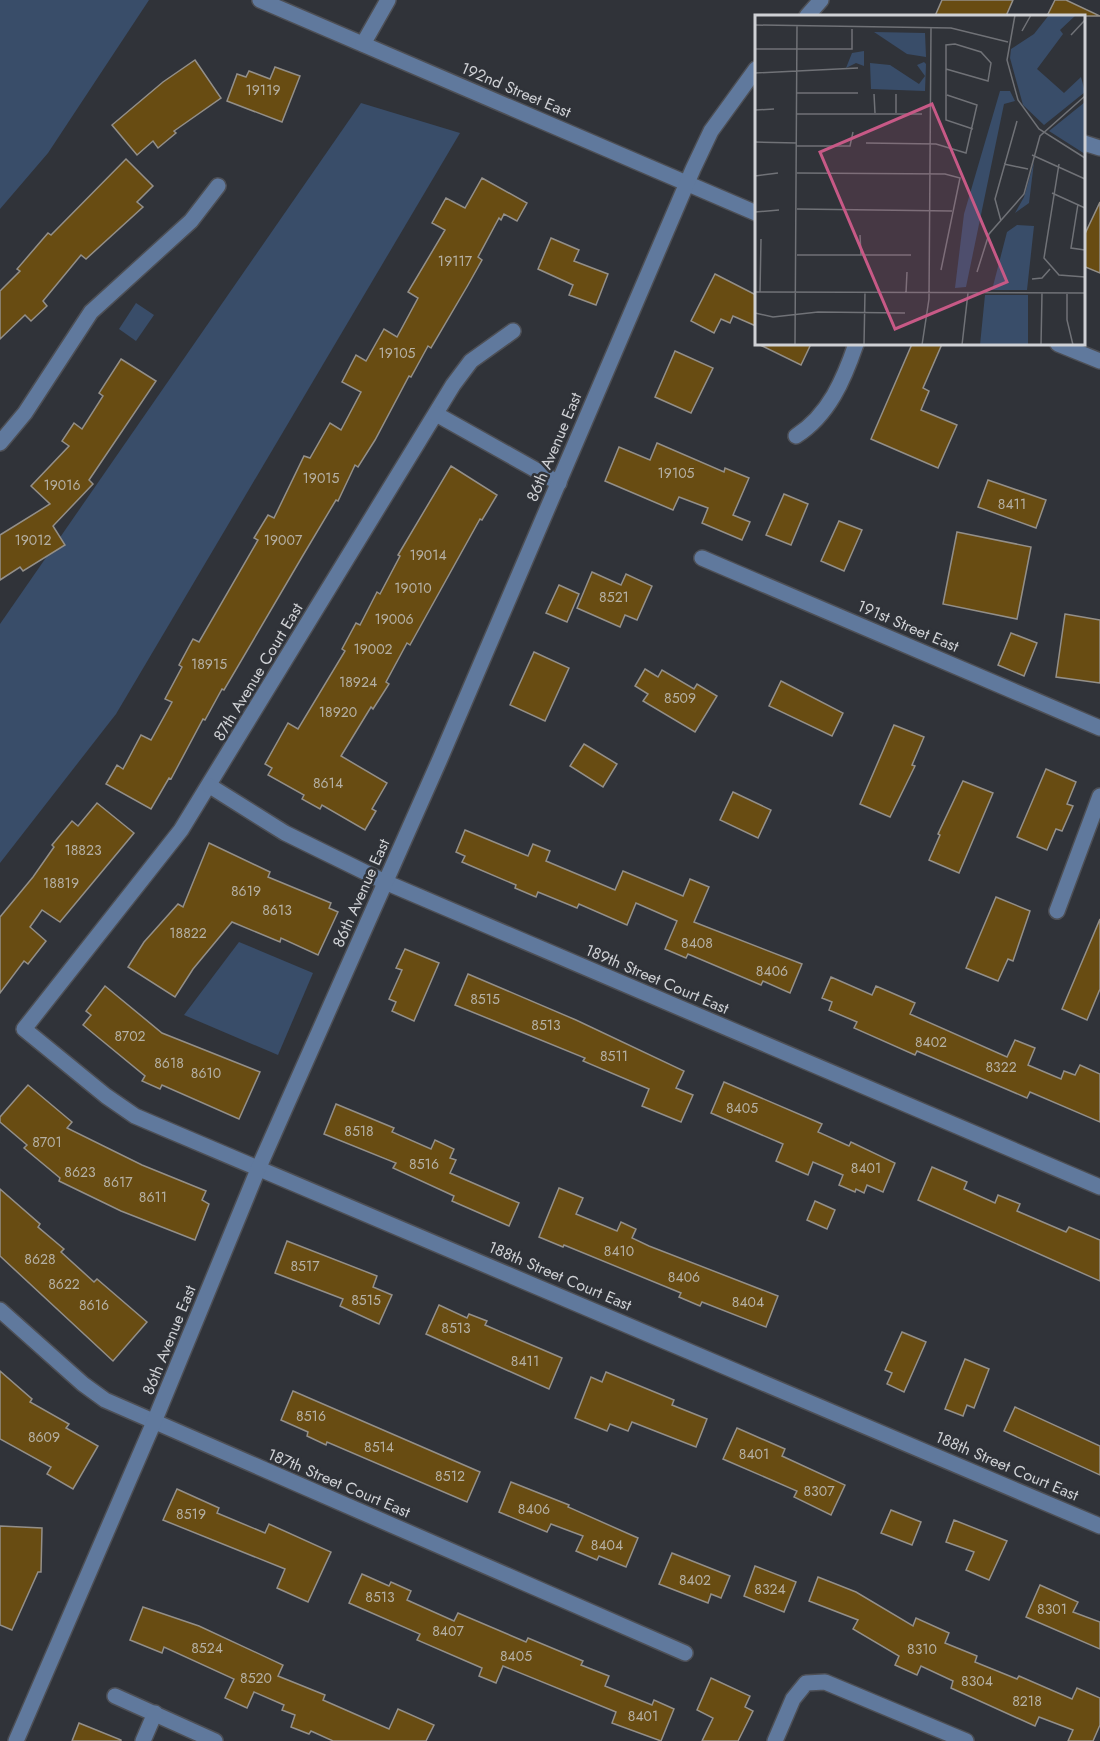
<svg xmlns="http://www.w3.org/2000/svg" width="1100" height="1741" font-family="Jost,sans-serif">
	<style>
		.green { fill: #394d69 }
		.building { fill: #684c12; stroke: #938f89; stroke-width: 1.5 }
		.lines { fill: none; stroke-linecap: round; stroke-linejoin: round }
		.minor-casing { stroke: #4d4f55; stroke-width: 18 }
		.minor { stroke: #60799d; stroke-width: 15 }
		.labels { text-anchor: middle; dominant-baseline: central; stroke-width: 5; stroke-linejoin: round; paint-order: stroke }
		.number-label { font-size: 14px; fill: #b5b0a4 }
		.street-label { font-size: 16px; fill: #cfd1d5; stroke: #303339 }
		.inset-road { fill: none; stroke: #707277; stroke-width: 1.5 }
		.view { fill: #c75986; fill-opacity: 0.15; stroke: #c75986; stroke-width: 3 }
		.inset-edge { fill: none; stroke: #cfd1d5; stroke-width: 3 }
	</style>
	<rect width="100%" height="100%" fill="#303339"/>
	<!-- green -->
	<g class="green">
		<path d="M0 0H149L48 153 0 209Z"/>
		<path d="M361 103 460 133 116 714 0 863V624Z"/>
		<path d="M136 303 154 315 136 341 119 329Z"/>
		<path d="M239 942 313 973 278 1055 184 1015Z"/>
	</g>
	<!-- building -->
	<g class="building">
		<path d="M942 0H1013L1006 16H935Z"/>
		<path d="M1055 0H1066L1100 16H1047Z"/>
		<path d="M195 60 221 98 174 131 176 133 158 148 153 141 137 155 112 125 163 82Z"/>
		<path d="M275 67 300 76 282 122 227 101 237 74 246 77 249 71 270 79Z"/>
		<path d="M126 159 153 186 137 202 143 207 86 259 81 255 43 301 47 306 31 321 25 315 0 339V291L20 271 17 269 48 233 51 235Z"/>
		<path d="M482 178 527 203 517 221 504 214 501 220 499 218 478 257 482 260 468 285 431 348 428 346 411 377 409 376 375 440 358 467 355 465 338 501 336 500 302 557 224 690 222 689 205 720 203 719 171 779 169 778 151 809 106 784 117 765 123 769 141 735 151 740 172 702 165 699 182 667 179 665 193 639 199 642 258 540 254 538 268 515 274 518 304 456 310 458 330 423 341 430 361 392 342 382 356 355 366 361 384 329 397 337 418 298 408 292 445 230 432 223 446 198 465 208Z"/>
		<path d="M1100 202V273L1083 266V238Z"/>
		<path d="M551 238 579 250 574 261 608 274 596 305 569 295 573 285 538 269Z"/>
		<path d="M715 274 756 295V326L733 316 730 323 721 319 714 333 691 321Z"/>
		<path d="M758 344H811L801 365Z"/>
		<path d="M912 344H942L923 388 929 391 921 410 957 425 938 468 871 439Z"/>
		<path d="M675 351 713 368 691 413 655 397Z"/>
		<path d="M121 359 156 381 89 480 93 484 53 526 65 545 23 571 20 567 0 580V535L50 504 31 486 69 446 62 441 74 423 82 429 103 396 99 393Z"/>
		<path d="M657 443 724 472 725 468 749 478 733 515 750 522 742 540 702 523 708 508 679 497 673 510 605 481 619 447 650 460Z"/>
		<path d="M451 466 497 495 482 520 480 519 410 645 407 643 386 682 389 684 373 709 371 707 341 756 387 783 372 809 376 811 365 830 322 805 320 809 302 799 304 795 268 775 272 768 265 764 288 723 298 729 345 651 342 649 356 623 360 625 377 592 380 594 400 556 398 555Z"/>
		<path d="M988 480 1046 500 1036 528 978 507Z"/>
		<path d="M784 494 808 504 791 545 766 535Z"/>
		<path d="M839 521 862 530 844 571 821 561Z"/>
		<path d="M957 532 1031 547 1017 619 943 604Z"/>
		<path d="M592 572 621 585 626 574 652 586 637 620 625 615 620 627 577 608Z"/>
		<path d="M559 585 579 594 567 622 546 613Z"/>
		<path d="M1065 614 1100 620V683L1056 677Z"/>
		<path d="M1011 633 1037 643 1024 676 998 665Z"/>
		<path d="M534 652 569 668 545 721 510 705Z"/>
		<path d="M645 669 658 677 662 670 694 689 697 684 717 696 695 732 643 701 648 694 635 686Z"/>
		<path d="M781 681 843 713 832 736 769 706Z"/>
		<path d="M894 725 924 737 912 765 915 766 890 817 860 804Z"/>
		<path d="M584 744 617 764 603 787 570 766Z"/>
		<path d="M1046 769 1076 782 1067 804 1073 806 1062 831 1056 829 1047 850 1017 837Z"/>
		<path d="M963 781 993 793 959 873 929 860 940 835 938 834Z"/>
		<path d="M733 792 771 810 758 838 720 820Z"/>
		<path d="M97 803 134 833 60 922 42 910 30 927 46 941 28 964 24 961 0 993V917L33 877 54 847 52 845 72 821 78 826Z"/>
		<path d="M465 830 528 856 533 844 550 851 546 861 615 890 623 871 683 896 690 879 709 887 694 922 802 964 790 993 763 981 761 985 688 954 686 958 665 949 677 921 636 903 627 925 579 904 577 908 538 892 536 897 515 888 516 885 462 862 465 856 456 852Z"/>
		<path d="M209 843 270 872 268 877 331 903 329 908 338 912 318 955 281 938 280 942 232 922 193 969 175 997 128 967 144 942 178 904 183 907Z"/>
		<path d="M996 897 1030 911 1013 961 1008 959 998 981 966 968Z"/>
		<path d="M1100 919V989L1087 1020 1062 1009Z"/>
		<path d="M405 949 439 963 414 1021 392 1011 396 1002 389 999 402 970 396 968Z"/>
		<path d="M468 974 576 1020 684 1071 676 1088 693 1095 681 1122 642 1106 649 1089 583 1061 585 1058 455 1005Z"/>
		<path d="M831 977 872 995 876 986 915 1003 910 1014 1007 1057 1015 1040 1035 1048 1028 1065 1061 1079 1064 1071 1075 1075 1080 1065 1100 1074V1122L1030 1092 1027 1098 917 1051 915 1055 854 1028 857 1022 829 1010 832 1002 822 998Z"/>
		<path d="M105 986 162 1033 260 1072 239 1119 162 1085 160 1089 142 1081 145 1076 83 1025 91 1015 86 1011Z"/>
		<path d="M724 1082 822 1124 818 1132 849 1146 851 1142 895 1163 883 1192 867 1185 864 1193 856 1189 855 1192 839 1185 843 1175 813 1162 808 1175 776 1161 783 1144 711 1113Z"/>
		<path d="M28 1085 72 1122 67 1128 142 1165 206 1191 202 1200 209 1204 195 1240 121 1211 59 1181 60 1178 24 1148 27 1145 0 1122V1117Z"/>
		<path d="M336 1104 394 1128 392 1132 431 1149 435 1140 454 1149 450 1158 456 1160 450 1173 519 1203 509 1226 452 1201 454 1196 393 1168 396 1163 324 1134Z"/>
		<path d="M932 1167 967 1182 964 1189 995 1203 998 1195 1020 1204 1017 1211 1066 1232 1069 1227 1100 1240V1281L918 1200Z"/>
		<path d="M559 1188 583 1198 576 1214 617 1231 621 1222 636 1229 632 1238 649 1246 778 1296 766 1327 702 1302 700 1306 679 1297 681 1293 564 1245 563 1247 539 1237Z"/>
		<path d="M0 1189 40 1224 38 1227 64 1249 61 1252 94 1282 97 1279 147 1322 113 1361 0 1256Z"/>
		<path d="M815 1201 835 1210 827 1229 807 1220Z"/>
		<path d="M287 1241 377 1276 373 1287 392 1295 379 1324 340 1306 343 1299 275 1273Z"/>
		<path d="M439 1305 467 1318 469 1314 487 1321 485 1325 562 1358 549 1389 426 1334Z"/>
		<path d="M902 1332 926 1342 904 1392 887 1384 892 1373 885 1370Z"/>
		<path d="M965 1359 989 1369 974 1408 967 1405 963 1416 945 1409Z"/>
		<path d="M0 1371 32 1399 30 1402 69 1424 66 1428 98 1446 73 1489 47 1474 51 1467 0 1439Z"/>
		<path d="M606 1372 674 1400 672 1405 707 1419 696 1447 632 1422 628 1431 610 1424 607 1431 575 1418 591 1377 602 1382Z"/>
		<path d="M293 1391 480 1472 467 1502 327 1442 326 1445 307 1436 308 1432 281 1420Z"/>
		<path d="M1015 1407 1100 1446V1475L1004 1431Z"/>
		<path d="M737 1428 785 1449 782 1456 845 1485 831 1515 794 1497 797 1491 723 1459Z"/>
		<path d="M511 1482 569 1505 568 1507 638 1538 626 1567 599 1556 597 1560 576 1551 583 1536 551 1524 547 1532 499 1512Z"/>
		<path d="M177 1489 219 1508 217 1513 265 1533 269 1524 331 1552 308 1602 277 1588 285 1569 163 1520Z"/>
		<path d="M891 1510 921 1522 912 1545 881 1533Z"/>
		<path d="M954 1520 1007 1541 989 1580 966 1570 974 1552 946 1542Z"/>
		<path d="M0 1526 42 1528 41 1572H38L12 1630 0 1625Z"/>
		<path d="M672 1553 730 1576 721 1598 711 1594 708 1603 659 1584Z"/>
		<path d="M755 1566 796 1582 784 1612 744 1596Z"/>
		<path d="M362 1574 389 1586 391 1582 411 1591 407 1600 454 1621 458 1613 526 1642 528 1638 583 1661 581 1665 609 1676 605 1686 652 1705 654 1700 674 1709 661 1741 612 1723 616 1712 503 1666 496 1683 479 1676 482 1668 417 1640 420 1634 349 1603Z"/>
		<path d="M818 1577 856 1592 913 1626 916 1618 949 1633 945 1643 977 1656 975 1662 1017 1679 1019 1676 1072 1699 1077 1688 1100 1698V1725L1093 1741H1068L1073 1730 1039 1717 1035 1726 951 1688 953 1681 921 1666 917 1675 895 1665 899 1656 853 1629 858 1620 809 1601Z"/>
		<path d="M1040 1585 1078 1602 1073 1612 1100 1622V1649L1026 1617Z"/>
		<path d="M143 1607 199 1626 283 1665 278 1676 325 1695 323 1700 389 1729 398 1709 434 1725 426 1741H333L311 1731 309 1734 291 1727 295 1715 282 1710 284 1705 254 1692 247 1708 225 1698 234 1679 164 1647 162 1653 130 1640Z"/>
		<path d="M711 1678 750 1696 745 1707 753 1711 738 1741H702L713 1718 697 1710Z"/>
		<path d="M79 1723 121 1740V1741H72Z"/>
	</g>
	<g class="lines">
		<defs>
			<g id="minor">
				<path d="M260 0 756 213"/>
				<path d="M807 16 821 0"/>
				<path d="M363 44 388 0"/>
				<path d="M1084 143 1100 148"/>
				<path d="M513 331 471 361 453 385 181 830 24 1029 106 1096 135 1116 1100 1526"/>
				<path d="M1058 344 1100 361"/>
				<path d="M436 414 559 483"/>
				<path d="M796 436C829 415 844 379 856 344"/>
				<path d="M0 443 25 413 91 312 191 221 218 186"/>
				<path d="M702 558 1100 728"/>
				<path d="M210 786 285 833 385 882 1100 1187"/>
				<path d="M1057 911 1100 796"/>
				<path d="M0 1310 83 1384 105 1400 685 1653"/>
				<path d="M115 1696 215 1741"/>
				<path d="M16 1741 154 1422 259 1167 440 759 693 169 711 131 756 69"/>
				<path d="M143 1741 155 1713"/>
				<path d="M775 1741 793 1699 806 1683 825 1682 966 1741"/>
			</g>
		</defs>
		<!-- minor casing -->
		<use href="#minor" class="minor-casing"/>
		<!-- minor -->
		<use href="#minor" class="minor"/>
	</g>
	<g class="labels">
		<!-- number labels -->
		<g class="number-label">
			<text x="263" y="90">19119</text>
			<text x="455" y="261">19117</text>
			<text x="397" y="353">19105</text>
			<text x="676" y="473">19105</text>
			<text x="321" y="478">19015</text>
			<text x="62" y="485">19016</text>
			<text x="1012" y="504">8411</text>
			<text x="33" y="540">19012</text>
			<text x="283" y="540">19007</text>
			<text x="428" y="555">19014</text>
			<text x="413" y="588">19010</text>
			<text x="614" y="597">8521</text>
			<text x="394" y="619">19006</text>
			<text x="373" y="649">19002</text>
			<text x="209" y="664">18915</text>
			<text x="358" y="682">18924</text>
			<text x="680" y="698">8509</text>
			<text x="338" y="712">18920</text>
			<text x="328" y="783">8614</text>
			<text x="83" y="850">18823</text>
			<text x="61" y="883">18819</text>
			<text x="246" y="891">8619</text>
			<text x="277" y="910">8613</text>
			<text x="188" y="933">18822</text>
			<text x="697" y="943">8408</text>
			<text x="772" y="971">8406</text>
			<text x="485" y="999">8515</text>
			<text x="546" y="1025">8513</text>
			<text x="130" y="1036">8702</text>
			<text x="931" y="1042">8402</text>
			<text x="614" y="1056">8511</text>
			<text x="169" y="1063">8618</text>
			<text x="1001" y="1067">8322</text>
			<text x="206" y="1073">8610</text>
			<text x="742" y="1108">8405</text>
			<text x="359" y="1131">8518</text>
			<text x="47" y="1142">8701</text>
			<text x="424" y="1164">8516</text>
			<text x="866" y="1168">8401</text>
			<text x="80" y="1172">8623</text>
			<text x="118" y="1182">8617</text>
			<text x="153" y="1197">8611</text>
			<text x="619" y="1251">8410</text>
			<text x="40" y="1259">8628</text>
			<text x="305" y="1266">8517</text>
			<text x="684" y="1277">8406</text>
			<text x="64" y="1284">8622</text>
			<text x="366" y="1300">8515</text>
			<text x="748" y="1302">8404</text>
			<text x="94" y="1305">8616</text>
			<text x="456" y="1328">8513</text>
			<text x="525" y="1361">8411</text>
			<text x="311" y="1416">8516</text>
			<text x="44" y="1437">8609</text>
			<text x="379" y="1447">8514</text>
			<text x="754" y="1454">8401</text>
			<text x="450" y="1476">8512</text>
			<text x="819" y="1491">8307</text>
			<text x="534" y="1509">8406</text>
			<text x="191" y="1514">8519</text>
			<text x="607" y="1545">8404</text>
			<text x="695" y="1580">8402</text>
			<text x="770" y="1589">8324</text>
			<text x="380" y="1597">8513</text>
			<text x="1052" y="1609">8301</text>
			<text x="448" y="1631">8407</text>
			<text x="207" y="1648">8524</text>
			<text x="922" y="1649">8310</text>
			<text x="516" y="1656">8405</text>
			<text x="256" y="1678">8520</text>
			<text x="977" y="1681">8304</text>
			<text x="1027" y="1701">8218</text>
			<text x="643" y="1716">8401</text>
		</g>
		<!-- street labels -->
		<g class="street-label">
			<text transform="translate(516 90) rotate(23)">192nd Street East</text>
			<text transform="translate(554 447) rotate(-67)">86th Avenue East</text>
			<text transform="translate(908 626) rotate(23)">191st Street East</text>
			<text transform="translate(258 672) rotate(-59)">87th Avenue Court East</text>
			<text transform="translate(361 893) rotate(-66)">86th Avenue East</text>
			<text transform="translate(657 979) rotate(23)">189th Street Court East</text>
			<text transform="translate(560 1276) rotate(23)">188th Street Court East</text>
			<text transform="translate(169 1340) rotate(-68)">86th Avenue East</text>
			<text transform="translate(1007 1466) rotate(23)">188th Street Court East</text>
			<text transform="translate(339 1483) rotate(23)">187th Street Court East</text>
		</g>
	</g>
	<!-- overview -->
	<g transform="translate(755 15)">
		<rect width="330" height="330" fill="#303339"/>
		<path d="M294 0H321L305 15 308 19 282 54 309 78 326 62 330 77 289 110 268 90 255 43 256 34 279 19ZM119 17 170 18 171 42 152 39ZM109 36V51L101 48 91 53 97 38ZM169 47 171 49 170 76 116 74 115 48 135 50 164 69 170 61 162 50ZM245 76H255L260 86 249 89 211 272 200 273 209 199ZM330 87V139L294 116ZM279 147 274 188 260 198 269 182ZM262 210 279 211 272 275H237L252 217ZM230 280H273V330H225Z" fill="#394d69"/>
		<path class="inset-road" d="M260 0 252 45 263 85 284 114 330 143M0 10 196 13 253 27M267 16 276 0M316 20 330 5M0 34H97V14M191 54 233 66 236 48 226 37 200 29 191 30V105L218 114M0 58 103 53M42 78H103M119 79 120 98M141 79V98M0 95 19 94M42 99H167M0 127 42 128M111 128 181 129 211 138 222 90 192 80M42 131H95L98 117M277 140 330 164M249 149 273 154M304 149 289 243 304 260 330 262M42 158 190 159 205 163 186 255M0 161 23 158M297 178 330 193M323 189 316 233 330 235M42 194 197 196M0 197 24 195M246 206 240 184 262 106M105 220 106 240M42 240H156M222 257 234 219 269 179 285 121 330 81M277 264 287 263 295 254M0 277 330 278M5 277 6 224M151 278 152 257M312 279V305L318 330M0 298 18 302 63 297 150 298M40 330 42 10M109 330 110 277M167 330 174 284 176 13M207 330 213 278M286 330 287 278"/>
		<path class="view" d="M177 89 252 267 140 314 65 137Z"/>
		<rect width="330" height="330" class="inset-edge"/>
	</g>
</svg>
